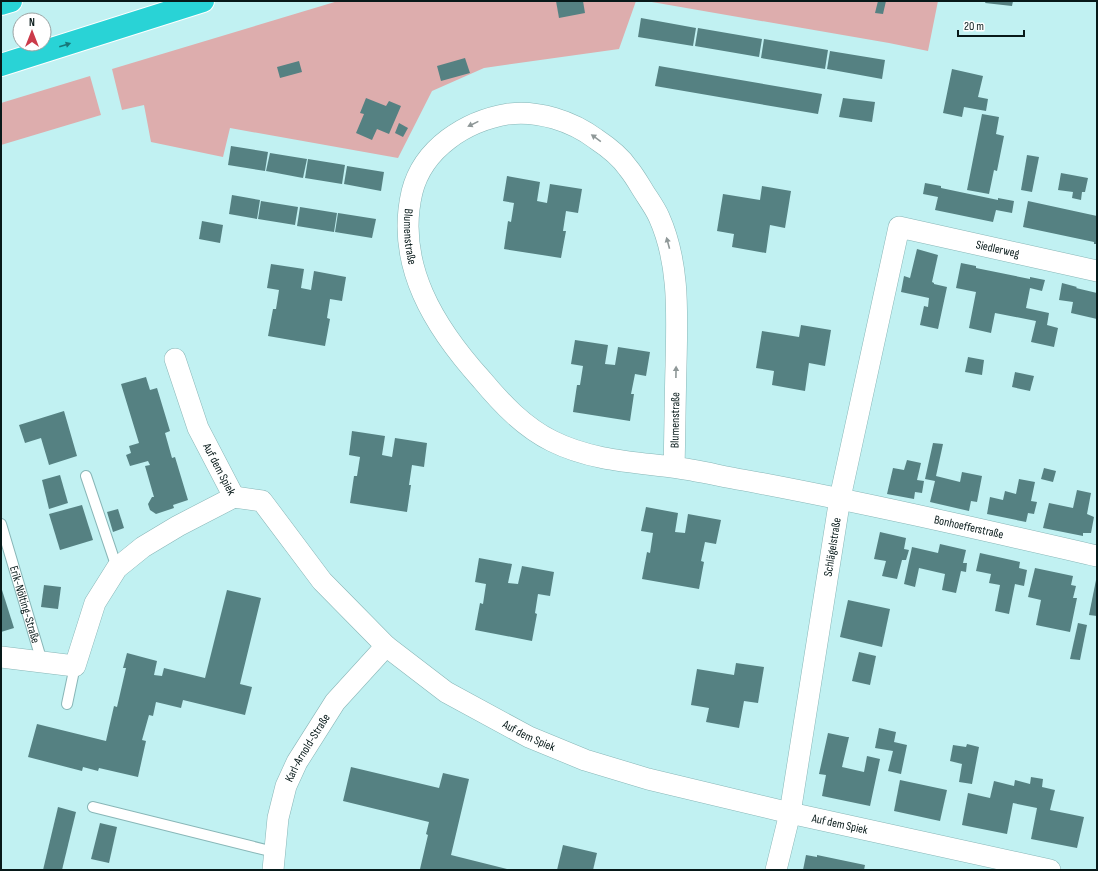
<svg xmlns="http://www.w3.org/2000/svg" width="1098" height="871" font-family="'Sofia Sans Condensed',sans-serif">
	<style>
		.green { fill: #ddadad }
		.building { fill: #558182 }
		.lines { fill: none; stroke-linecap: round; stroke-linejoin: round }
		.service-casing { stroke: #88b6b7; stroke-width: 12 }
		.minor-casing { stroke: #88b6b7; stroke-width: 22 }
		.motorway-casing { stroke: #fff; stroke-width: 24 }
		.service { stroke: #fff; stroke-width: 10 }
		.minor { stroke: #fff; stroke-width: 21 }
		.motorway { stroke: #29d3d6; stroke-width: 22 }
		.oneway { fill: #187678 }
		.oneway2 { fill: #8f9898 }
		.labels { text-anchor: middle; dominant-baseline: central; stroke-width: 3.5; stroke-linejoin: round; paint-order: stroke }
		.street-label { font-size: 12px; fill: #071919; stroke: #fff }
	</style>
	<rect width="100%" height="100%" fill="#c1f1f2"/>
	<!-- green -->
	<g class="green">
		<path d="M338 1H636L619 49 484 68 432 91 398 158 230 128 223 157 151 142 144 105 122 110 112 69Z"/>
		<path d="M646 1H938L928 51 889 43Z"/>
		<path d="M90 76 101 115 1 145V103Z"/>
	</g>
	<!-- building -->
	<g class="building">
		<path d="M556 1H583L585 13 559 18Z"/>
		<path d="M878 1H886L883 14 875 13Z"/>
		<path d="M986 1H1013L1012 6 985 3Z"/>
		<path d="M641 18 696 28 693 46 638 37Z"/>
		<path d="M698 28 762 39 759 57 695 46Z"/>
		<path d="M764 39 828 50 825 69 761 58Z"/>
		<path d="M830 51 885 60 882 79 827 69Z"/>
		<path d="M465 58 470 73 441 81 437 66Z"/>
		<path d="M299 61 302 72 280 78 277 67Z"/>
		<path d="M659 66 822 94 818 114 655 86Z"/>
		<path d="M952 69 983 76 978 97 988 99 986 111 964 107 962 117 943 113Z"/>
		<path d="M366 98 386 106 389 101 401 106 389 134 377 129 372 140 356 133 364 114 360 113Z"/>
		<path d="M843 98 875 102 872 122 839 117Z"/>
		<path d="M982 114 999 117 996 134 1004 136 997 171 994 170 989 194 967 190Z"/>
		<path d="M399 123 408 128 403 137 395 133Z"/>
		<path d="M231 146 268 152 265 171 228 165Z"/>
		<path d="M270 153 307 159 303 178 266 171Z"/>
		<path d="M1027 155 1039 157 1032 192 1021 190Z"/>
		<path d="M308 159 345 165 342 184 305 178Z"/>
		<path d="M347 166 384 172 381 191 344 184Z"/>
		<path d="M1061 173 1088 178 1085 192H1082L1081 200 1072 198 1073 192 1058 190Z"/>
		<path d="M507 176 540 182 537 201 547 203 550 184 582 189 578 213 566 211 563 231H566L561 258 504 249 508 221 511 222 514 203 503 201Z"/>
		<path d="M925 183 941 186V188L998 200V198L1014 201 1012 213 996 210 993 222 935 210 938 197 923 194Z"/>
		<path d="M762 186 791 191 785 228 770 225 766 253 732 247 734 234 717 231 723 194 760 200Z"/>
		<path d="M232 195 260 200 257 219 229 214Z"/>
		<path d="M261 201 298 207 295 225 258 219Z"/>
		<path d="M1028 201 1097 216V244H1094V242L1023 227Z"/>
		<path d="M300 207 337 213 334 232 297 226Z"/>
		<path d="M338 213 376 219 372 238 335 232Z"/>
		<path d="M202 221 223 225 220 243 199 239Z"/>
		<path d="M917 249 938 255 932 282 934 283V284L947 287 938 329 920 325 924 306 928 307 929 298 901 292 904 276 910 278Z"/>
		<path d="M961 263 976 266V268L1030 279V277L1045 280 1042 291 1030 288 1026 308 1049 313 1047 325 1058 328 1054 347 1031 342 1036 321 995 313 991 333 969 328 976 292 956 288Z"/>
		<path d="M271 264 304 269 301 288 311 290 314 271 346 277 342 301 330 299 327 318 330 319 325 346 268 336 273 309H276L279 290 267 288Z"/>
		<path d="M1062 283 1077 287 1076 288 1097 293V319L1071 313 1073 302 1059 300Z"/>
		<path d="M801 325 831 330 825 366 809 363 805 391 772 385 774 371 756 368 762 331 799 337Z"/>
		<path d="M575 340 608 345 605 364 615 365 618 347 650 352 646 376 635 374 631 394H634L630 421 573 412 577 385H580L583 366 571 364Z"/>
		<path d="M968 357 984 360 982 375 965 372Z"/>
		<path d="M1015 372 1034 376 1030 391 1012 387Z"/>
		<path d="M146 377 150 390 157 388 170 431 165 433 172 458 175 457 188 500 173 505 174 508 156 514 150 510 148 504 152 497H154L145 466 150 465 148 461 130 466 126 455 131 453 129 446 139 443 121 384Z"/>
		<path d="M64 411 77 456 49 465 41 438 25 443 19 425Z"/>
		<path d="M352 431 385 436 382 455 392 457 395 438 427 443 424 467 412 465 409 485H411L407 512 350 503 354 476H357L360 457 349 455Z"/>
		<path d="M933 443 943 444 936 476 960 482 962 472 982 476 977 502 971 501 969 511 930 502 935 481 925 479Z"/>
		<path d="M907 460 921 463 917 480 924 481 922 493 915 492 914 499 887 494 893 468 904 470Z"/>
		<path d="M1044 468 1056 471 1053 482 1041 479Z"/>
		<path d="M60 475 68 503 49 509 42 480Z"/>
		<path d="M1019 479 1035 482 1031 501 1037 502 1034 514 1028 513 1026 522 987 514 990 497 1003 500 1005 491 1016 494Z"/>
		<path d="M1077 490 1091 493 1087 514 1094 517 1091 533H1083V536L1043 528 1049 503 1073 508Z"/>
		<path d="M82 505 93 540 60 550 49 514Z"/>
		<path d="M646 507 678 513 675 532 685 533 688 514 721 520 716 544 705 542 701 561 704 562 699 589 642 579 647 552 650 553 653 533 641 531Z"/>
		<path d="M118 509 124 528 113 532 107 512Z"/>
		<path d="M880 532 906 538 904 549 909 550 906 560H902L897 579 882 576 886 561 874 559Z"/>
		<path d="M940 544 966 550 963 563H967L966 572 961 571 956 593 942 590 945 574 919 568 915 587 904 584 912 547 938 553Z"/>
		<path d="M980 553 1020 562 1019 568 1027 570 1024 586 1015 584 1009 614 995 611 1000 585 989 583 991 574 976 571Z"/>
		<path d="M479 558 512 564 508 583 518 584 522 566 554 572 550 596 538 594 535 613 537 614 532 641 475 630 480 603 483 604 486 584 475 582Z"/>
		<path d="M1035 568 1073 576 1071 585 1076 586 1073 598H1077L1070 632 1036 625 1041 600 1028 597Z"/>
		<path d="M1096 580H1097V616L1089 615Z"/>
		<path d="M44 585 61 587 58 609 41 607Z"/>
		<path d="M2 590 14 628 1 632V591Z"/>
		<path d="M227 590 261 598 240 684 252 687 245 715 183 700 181 708 156 702 153 716 149 715 142 740 146 741 138 777 99 768 98 771 83 767 82 771 28 757 37 724 106 741 114 706 117 707 126 668H123L127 653 157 661 154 675 162 676 164 668 205 678Z"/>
		<path d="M848 600 890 609 882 647 840 637Z"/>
		<path d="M1078 623 1087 625 1080 660 1070 659Z"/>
		<path d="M859 652 876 656 870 685 852 681Z"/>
		<path d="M736 663 764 667 758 703 744 701 739 728 706 722 709 708 691 705 697 669 734 675Z"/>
		<path d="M879 728 896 732 894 742 907 745 901 774 888 771 893 751 875 748Z"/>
		<path d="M828 733 847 737H849L842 767 864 772 867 756 880 759 870 806 822 796 826 775 819 774Z"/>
		<path d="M967 744 979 747 972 784 959 782 962 764 950 761 953 745 966 747Z"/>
		<path d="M351 767 439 788 443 773 469 779 451 855 511 870 420 869 428 835 426 834 429 822 343 801Z"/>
		<path d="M1031 777 1043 779 1042 787 1055 790 1050 810 1084 817 1077 848 1031 839 1037 808 1013 803 1007 834 962 825 968 793 990 798 994 781 1014 786 1015 780 1030 784Z"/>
		<path d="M900 780 947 790 940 821 894 811Z"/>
		<path d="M58 807 76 812 62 870H43Z"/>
		<path d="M100 823 117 827 109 863 91 859Z"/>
		<path d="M563 845 597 853 593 870H557Z"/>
		<path d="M806 855 817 857V855L865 865 864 870H803Z"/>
	</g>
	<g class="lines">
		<defs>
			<g id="service">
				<path d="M86 476 117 568"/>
				<path id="s1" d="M1 524 42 662"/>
				<path d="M67 704 75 666"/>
				<path d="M93 807 274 852"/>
			</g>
			<g id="minor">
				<path id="s2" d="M175 359 198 428 234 497"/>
				<path id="s3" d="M674 467C675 434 675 400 676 366 677 315 680 264 659 217 655 208 649 200 644 192 639 184 634 175 628 168 620 156 608 147 596 139 572 121 538 110 508 114 466 121 423 148 412 192 395 265 435 328 482 380 502 404 524 427 552 441 590 460 632 462 672 467 696 470 720 476 743 480 862 502 979 529 1097 556"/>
				<path id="s4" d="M234 497 262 501 322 581 386 646 446 692 529 737 585 760 648 779 790 813 1050 870"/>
				<path d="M1 657 75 666 95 603 117 568 143 547 178 526 234 497"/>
				<path id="s5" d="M273 870 278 818 286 786 297 762 335 702 386 646"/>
				<path id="s6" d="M776 870 790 813 840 498 899 227 1097 271"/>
			</g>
			<g id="motorway">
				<path d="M1 4 11 1"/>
				<path d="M1 65 203 1"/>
			</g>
		</defs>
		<!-- service casing -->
		<use href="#service" class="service-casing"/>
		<!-- minor casing -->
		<use href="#minor" class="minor-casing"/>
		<!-- motorway casing -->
		<use href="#motorway" class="motorway-casing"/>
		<!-- service -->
		<use href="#service" class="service"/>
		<!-- minor -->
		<use href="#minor" class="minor"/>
		<!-- motorway -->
		<use href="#motorway" class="motorway"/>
	</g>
	<!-- one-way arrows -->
	<defs><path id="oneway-solid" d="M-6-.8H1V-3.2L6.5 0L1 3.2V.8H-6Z"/></defs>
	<use class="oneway" href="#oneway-solid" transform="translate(65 45) rotate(-17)"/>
	<g class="oneway2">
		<use href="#oneway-solid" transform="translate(473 124) rotate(154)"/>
		<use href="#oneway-solid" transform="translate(596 138) rotate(-144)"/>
		<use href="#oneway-solid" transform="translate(668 243) rotate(-105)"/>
		<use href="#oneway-solid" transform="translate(676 372) rotate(-89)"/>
	</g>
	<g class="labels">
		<!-- street labels -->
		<g class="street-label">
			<text stroke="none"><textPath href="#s3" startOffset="623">Blumenstraße</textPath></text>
			<text stroke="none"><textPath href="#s6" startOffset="756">Siedlerweg</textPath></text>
			<text stroke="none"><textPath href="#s3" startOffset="47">Blumenstraße</textPath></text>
			<text stroke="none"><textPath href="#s2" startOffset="119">Auf dem Spiek</textPath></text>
			<text stroke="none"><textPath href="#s3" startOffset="1307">Bonhoefferstraße</textPath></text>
			<text stroke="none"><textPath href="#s6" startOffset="328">Schlägelstraße</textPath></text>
			<text stroke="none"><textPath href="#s1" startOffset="84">Erik-Nölting-Straße</textPath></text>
			<text stroke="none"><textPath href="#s4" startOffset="389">Auf dem Spiek</textPath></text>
			<text stroke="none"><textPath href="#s5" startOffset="129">Karl-Arnold-Straße</textPath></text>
			<text stroke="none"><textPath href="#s4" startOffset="713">Auf dem Spiek</textPath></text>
		</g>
	</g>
	<!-- border -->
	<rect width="1098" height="871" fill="none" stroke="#071919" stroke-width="4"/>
	<!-- north arrow -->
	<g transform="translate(32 32)"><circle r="19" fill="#ffffff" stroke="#9ca3a3"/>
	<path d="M0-3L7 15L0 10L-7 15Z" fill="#cb3b4a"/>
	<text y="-6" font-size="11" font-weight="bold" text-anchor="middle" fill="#071919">N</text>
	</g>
	<!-- scale -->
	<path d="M958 30v6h66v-6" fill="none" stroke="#071919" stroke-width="2"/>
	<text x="964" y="30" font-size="12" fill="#071919" stroke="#ffffff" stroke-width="3" paint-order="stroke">20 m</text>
</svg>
